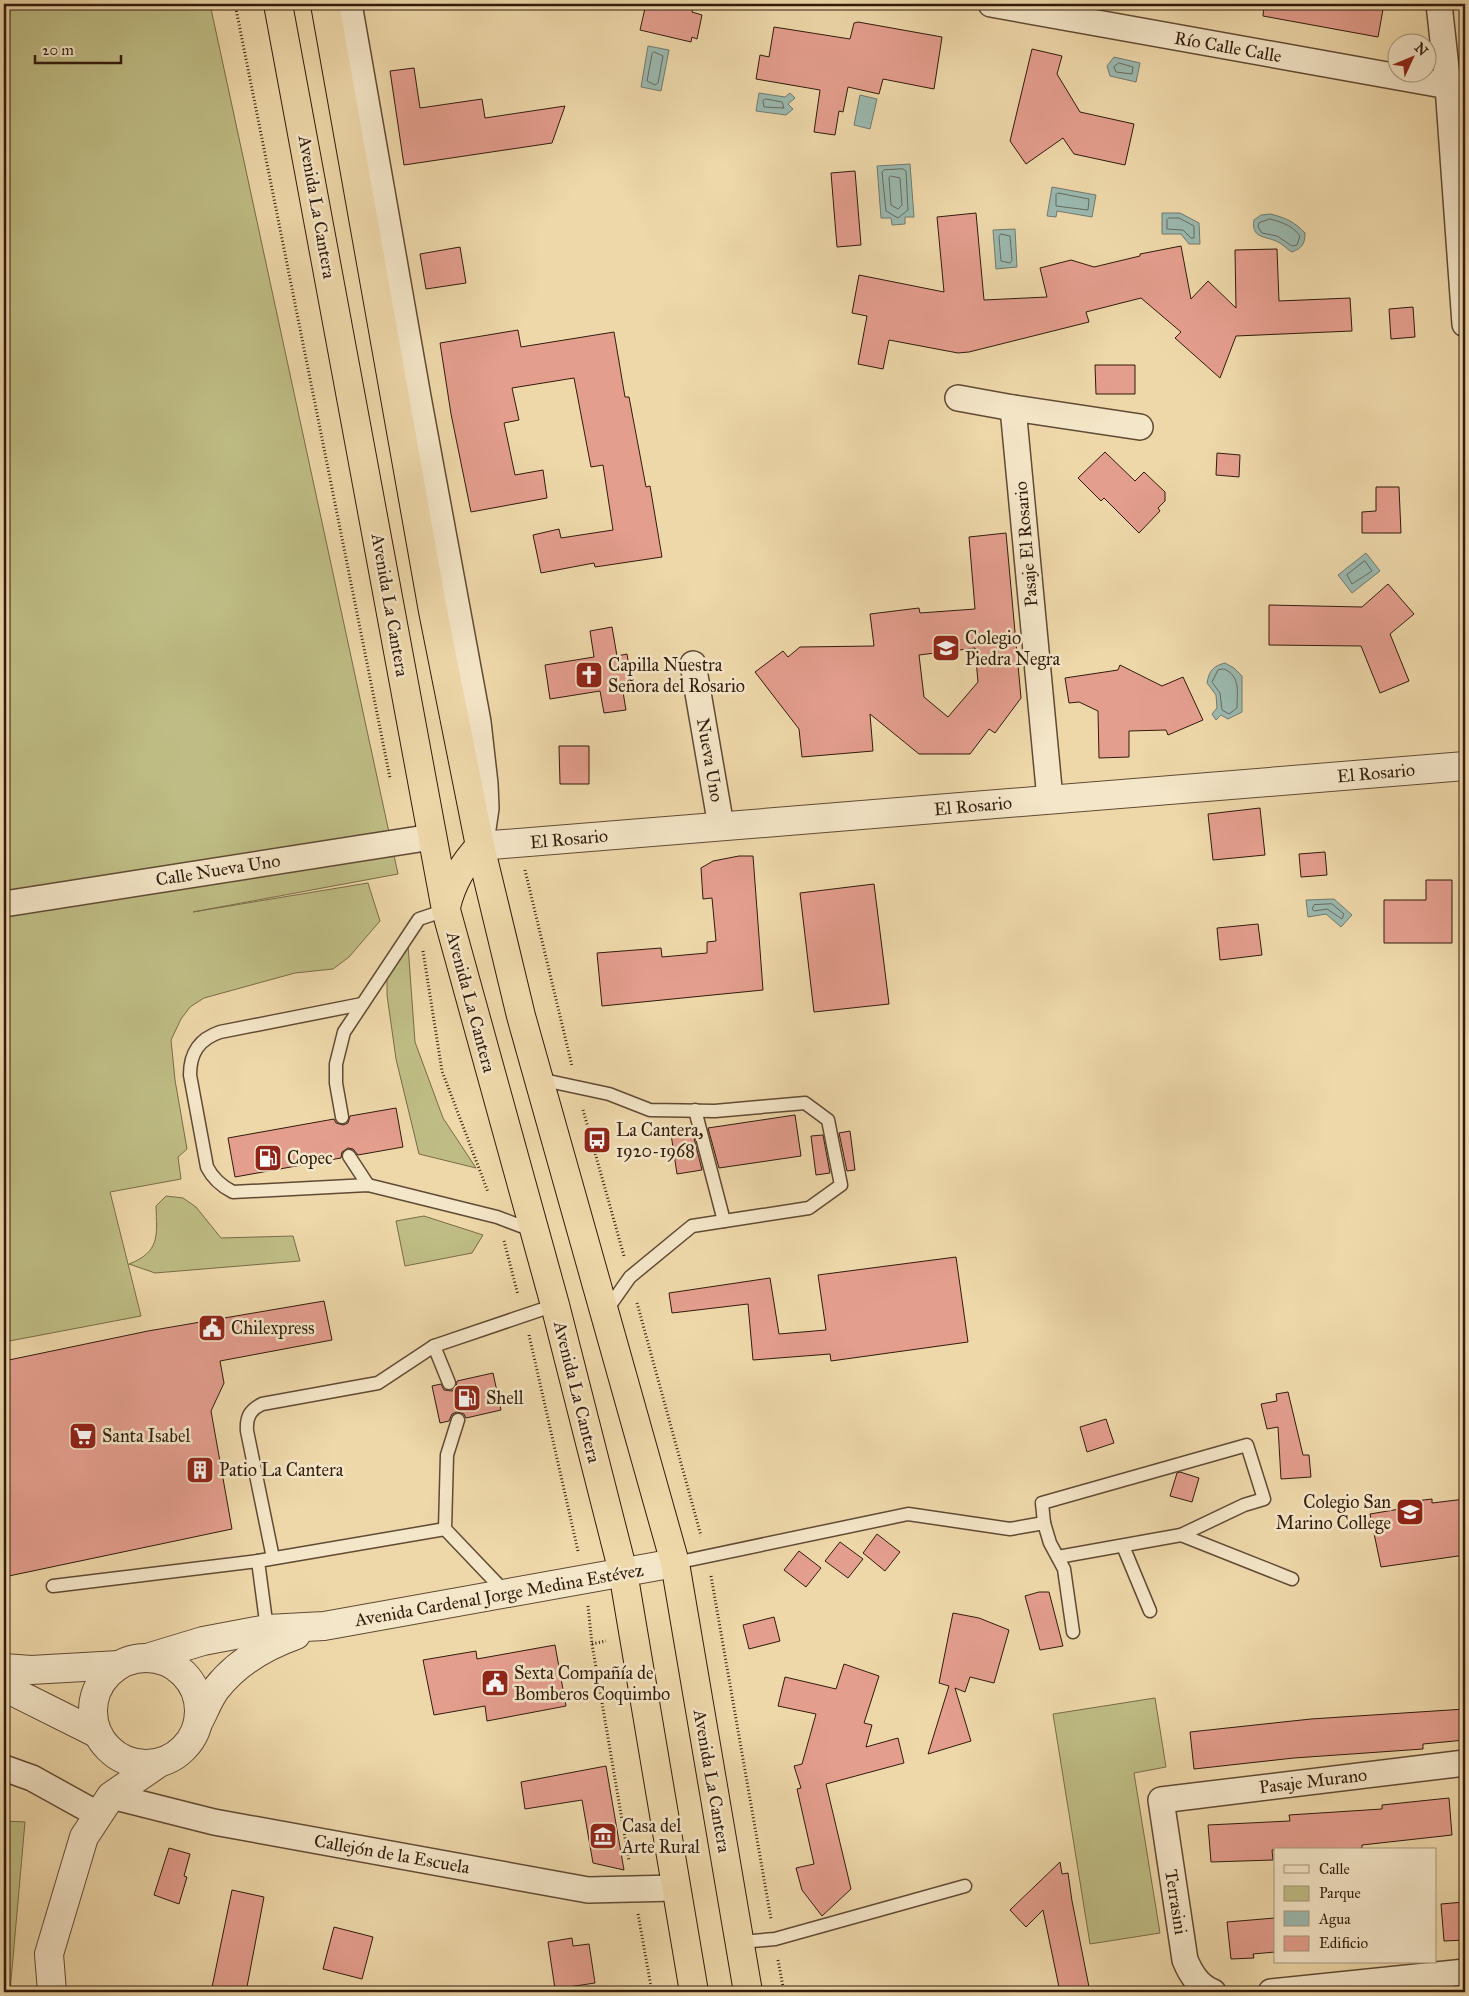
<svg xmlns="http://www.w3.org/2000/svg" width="1469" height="1996" font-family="'IM FELL Great Primer',serif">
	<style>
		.green { fill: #bfbd85; stroke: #786c48 }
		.water { fill: #9bb9b0; stroke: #717a6e }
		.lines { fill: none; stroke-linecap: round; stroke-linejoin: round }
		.shore { stroke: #666a5e; stroke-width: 1 }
		.building { fill: #e49e8e; stroke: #311b0c; fill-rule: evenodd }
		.service-casing { stroke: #604a34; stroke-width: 15 }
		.minor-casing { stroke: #604a34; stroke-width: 28 }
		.tertiary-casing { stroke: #604a34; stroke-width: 30 }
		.trunk-casing { stroke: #311b0c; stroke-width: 30 }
		.path { stroke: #311b0c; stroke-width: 3; stroke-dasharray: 1 2.5; stroke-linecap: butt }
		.service { stroke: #f4e6c8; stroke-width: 12 }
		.minor { stroke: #f4e6c8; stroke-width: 25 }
		.tertiary { stroke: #f4e6c8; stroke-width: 28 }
		.trunk { stroke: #eed8aa; stroke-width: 28 }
		.labels { text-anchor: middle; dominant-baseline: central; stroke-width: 5; stroke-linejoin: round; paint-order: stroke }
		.street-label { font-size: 18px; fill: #311b0c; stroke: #f4e6c8 }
		.poi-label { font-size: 18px; fill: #311b0c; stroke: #f4e6c8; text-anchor: start }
	</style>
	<rect width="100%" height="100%" fill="#eed8aa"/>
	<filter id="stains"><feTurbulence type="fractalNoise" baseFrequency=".004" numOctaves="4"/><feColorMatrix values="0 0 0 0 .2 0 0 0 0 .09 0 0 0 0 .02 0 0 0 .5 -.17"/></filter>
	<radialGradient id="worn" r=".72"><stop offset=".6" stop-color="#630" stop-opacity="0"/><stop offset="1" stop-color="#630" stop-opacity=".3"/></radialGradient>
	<!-- green -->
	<g class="green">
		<path d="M4 4H210L398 874 193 912 368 883 380 921 349 957 333 969 295 973 204 998 190 1007 181 1019 171 1040 175 1080 187 1149 178 1157 181 1179 110 1192 141 1316 4 1342Z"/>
		<path d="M408 945 415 1042 443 1118 476 1168 419 1154 396 1059 387 995V968Z"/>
		<path d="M166 1196 183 1198 196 1207 221 1238 293 1236 300 1261 155 1273 129 1264C160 1252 157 1236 156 1206Z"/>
		<path d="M424 1216 483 1235 472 1253 405 1266 396 1221Z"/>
		<path d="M1155 1698 1166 1767 1134 1773 1160 1933 1090 1944 1053 1714Z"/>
		<path d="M4 1821 25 1822 10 1992H4Z"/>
	</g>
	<!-- water -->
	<g class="water">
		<path d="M648 46 669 50 661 91 641 87Z"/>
		<path d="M1114 57 1140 63 1136 82 1110 76 1107 66Z"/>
		<path d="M759 93 785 97 790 93 795 98 788 104 793 109 786 115 756 111Z"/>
		<path d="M860 95 877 99 870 129 854 125Z"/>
		<path d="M910 164 914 217H905V224L892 225 891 218H881L877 166Z"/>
		<path d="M1052 187 1096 195 1092 217 1057 211 1056 217 1047 216Z"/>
		<path d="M1162 213H1180L1199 223 1200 244H1189L1181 234H1162Z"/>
		<path d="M1270 214C1284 217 1295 222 1305 233 1305 244 1302 248 1292 252 1286 249 1282 243 1276 241 1264 236 1251 238 1254 220L1261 215Z"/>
		<path d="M1015 229 1017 267 996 269 993 230Z"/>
		<path d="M1366 553 1380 571 1352 593 1338 575Z"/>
		<path d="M1225 663 1234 668 1242 676V712L1228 719 1221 715 1216 720 1212 714 1217 708 1216 695 1207 683C1209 671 1213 666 1225 663Z"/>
		<path d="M1334 899 1352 915 1341 927 1326 914 1308 917 1306 900Z"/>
	</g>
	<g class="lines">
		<!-- shore -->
		<g class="shore">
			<path d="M654 52 663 56 658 83 655 85 647 81 652 54Z"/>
			<path d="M1119 63 1133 67 1132 74 1116 72 1114 67Z"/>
			<path d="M766 99 782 102 784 108 764 107 763 101Z"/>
			<path d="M903 169 906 171 908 210 898 218 886 211 882 172 884 170Z"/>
			<path d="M891 176 900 178 902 205 898 209 891 205 889 178Z"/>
			<path d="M1058 193 1089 199 1088 210 1056 206V195Z"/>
			<path d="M1169 218H1179L1194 226V238H1191L1183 230 1167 229V220Z"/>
			<path d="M1270 219C1282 222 1293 226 1300 236L1297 245 1292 246 1277 236 1262 233 1258 227 1259 223Z"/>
			<path d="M1001 234 1010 236 1012 260 1010 263 1001 261 999 237Z"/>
			<path d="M1365 561 1372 571 1352 584 1347 575Z"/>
			<path d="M1224 669C1241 676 1237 693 1237 708L1229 714 1222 710 1220 693 1212 682 1218 670Z"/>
			<path d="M1332 904 1344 914 1342 919 1327 909 1314 911 1312 909 1314 905Z"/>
		</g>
	</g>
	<!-- building -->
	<g class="building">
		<path d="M646 4H694L692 12 702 15 697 39 692 37 691 42 640 30Z"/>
		<path d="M1264 4H1384L1378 37 1263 16Z"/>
		<path d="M858 22 942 37 934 89 883 79 879 94 848 87 843 112 839 111 835 135 814 132 820 90 756 79 760 55 769 57 774 27 850 39 854 23Z"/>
		<path d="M1032 49 1062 56 1057 74 1080 112 1134 124 1125 165 1074 154 1063 138 1026 164 1010 141Z"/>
		<path d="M414 68 420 108 482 99 485 118 565 106 552 143 404 165 390 71Z"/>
		<path d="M855 171 861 245 837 247 831 173Z"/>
		<path d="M976 213 984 300 1047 297 1040 268 1071 260 1094 267 1140 256V254L1181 246 1191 299 1208 281 1236 308 1235 250 1277 249 1279 301 1350 298 1352 331 1236 336 1220 378 1175 338 1181 332 1141 298 1086 312 1089 322 969 352 958 353 889 340 883 369 858 364 867 316 852 313 859 275 944 292 937 217Z"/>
		<path d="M460 247 466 283 426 289 420 254Z"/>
		<path d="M1413 307 1415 337 1391 339 1389 309Z"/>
		<path d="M518 330 521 347 614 332 625 397H629L646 487 650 486 662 557 595 567 594 563 541 573 533 535 559 529 561 538 613 530 603 465 591 467 574 378 512 388 519 420 504 423 515 475 543 470 547 498 471 512 451 414 440 343Z"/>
		<path d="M1095 365H1135V394H1096Z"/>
		<path d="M1105 452 1135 481 1144 472 1165 492V501L1158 508 1160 511 1139 533 1104 498 1101 501 1078 478Z"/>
		<path d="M1217 453 1240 455 1239 477 1216 475Z"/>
		<path d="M1376 487H1399L1401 533H1362V512L1376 511Z"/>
		<path d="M1006 533 1021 698 995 733 989 729 970 754H919L870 714 873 751 802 757 799 729 755 672 783 651 788 657 800 647 874 646 870 614 919 608 920 613 975 609 969 537ZM975 648 978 682 948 717 924 697 919 655Z"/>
		<path d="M1388 584 1414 614 1390 634 1409 681 1380 693 1361 646 1269 645V605L1362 607Z"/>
		<path d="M612 627 617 656 627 654 632 685 622 686 626 710 604 713 600 691 550 699 545 665 594 657 590 631Z"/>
		<path d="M1120 665 1162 686 1183 677 1203 720 1168 735 1166 730 1129 731V757L1099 758 1098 711 1079 702 1069 703 1065 678 1118 670Z"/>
		<path d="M559 746H589V784H560Z"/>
		<path d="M1260 808 1265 855 1213 860 1208 814Z"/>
		<path d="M1325 852 1327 875 1301 877 1299 854Z"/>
		<path d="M739 856H753L763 990 602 1006 597 953 661 948 662 957 707 953V942L716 941 712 898 703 899 701 868 713 861Z"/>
		<path d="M1426 880H1452V943H1384V900H1426Z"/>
		<path d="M874 884 889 1004 814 1012 800 893Z"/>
		<path d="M1258 924 1262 955 1220 960 1217 928Z"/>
		<path d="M396 1108 403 1147 358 1155 353 1149 348 1148 342 1152 341 1158 235 1177 228 1138 334 1119 336 1123 343 1125 348 1123 350 1116Z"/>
		<path d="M795 1115 801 1156 719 1168 708 1128Z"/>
		<path d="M692 1130 702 1170 677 1174 671 1134Z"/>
		<path d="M850 1131 855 1170 847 1171 839 1133Z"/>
		<path d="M823 1135 830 1173 816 1175 811 1136Z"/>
		<path d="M956 1257 968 1342 831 1361 830 1354 753 1360 748 1304 672 1313 669 1293 770 1278 779 1334 826 1330 818 1275Z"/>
		<path d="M324 1301 332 1340 220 1361 224 1383 211 1411 232 1529 4 1577V1361L148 1331Z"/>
		<path d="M493 1373 501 1410 466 1418 464 1414 457 1412 452 1414 449 1421 440 1423 432 1386 441 1384 444 1390 452 1391 456 1388 457 1381Z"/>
		<path d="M1288 1392 1303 1455H1309L1311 1477 1281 1479 1278 1427 1267 1429 1261 1404 1277 1401 1276 1394Z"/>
		<path d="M1106 1419 1114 1443 1087 1452 1080 1427Z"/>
		<path d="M1180 1472 1199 1478 1192 1502 1170 1496 1177 1473Z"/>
		<path d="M1432 1499V1503L1465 1499V1555L1381 1567 1370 1514 1400 1509 1399 1503Z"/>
		<path d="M877 1534 900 1552 885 1571 863 1553Z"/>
		<path d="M840 1542 863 1559 848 1578 825 1561Z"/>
		<path d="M799 1551 821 1568 806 1587 784 1570Z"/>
		<path d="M1039 1592H1049L1063 1646 1040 1650 1025 1596Z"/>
		<path d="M953 1613 979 1618 1009 1630 994 1683 970 1677 965 1692 955 1688 971 1741 928 1754 949 1686 939 1683Z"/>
		<path d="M774 1617 780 1641 749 1649 743 1625Z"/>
		<path d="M555 1645 566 1706 487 1721 485 1706 434 1715 423 1660 476 1651 477 1659Z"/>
		<path d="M844 1664 879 1676 864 1723 872 1725 866 1747 898 1738 904 1763 826 1784 851 1889 822 1916 802 1890 796 1868 814 1864 797 1789 801 1788 794 1766 802 1764 816 1714 778 1706 785 1677 836 1689Z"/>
		<path d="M1465 1709V1740L1423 1744V1749L1294 1758 1194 1769 1190 1732 1311 1719Z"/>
		<path d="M606 1766 624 1870 593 1863 582 1800 525 1809 521 1782Z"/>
		<path d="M1449 1798 1452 1835 1362 1845V1848L1349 1850H1272L1273 1860 1211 1862 1208 1825 1290 1821 1289 1815 1382 1809V1805Z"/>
		<path d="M169 1848 190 1854 184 1876 187 1877 179 1904 154 1895Z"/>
		<path d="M1060 1862 1062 1874 1068 1873 1072 1901 1090 1992H1060L1043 1910 1026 1927 1010 1910Z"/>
		<path d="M232 1890 264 1897 246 1992H211Z"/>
		<path d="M1464 1902 1465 1940 1444 1941 1441 1904Z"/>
		<path d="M1275 1918V1952L1253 1954 1254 1958 1231 1959 1227 1922Z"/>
		<path d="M334 1927 373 1937 362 1979 323 1969Z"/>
		<path d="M572 1938 573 1946 589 1944 595 1983 555 1989 548 1942Z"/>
	</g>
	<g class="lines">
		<defs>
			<g id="service">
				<path d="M362 1004 220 1032C199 1039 190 1053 190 1075L207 1167C213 1179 221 1186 233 1192L368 1185 497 1217 534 1231"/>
				<path d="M539 1079 609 1094 650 1110 715 1111 805 1103 828 1120 841 1185 809 1208 692 1226 630 1277 606 1311"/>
				<path d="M695 1110 724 1221"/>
				<path d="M342 1117 336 1083V1064L344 1032 419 919 446 910"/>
				<path d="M349 1156 368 1185"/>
				<path d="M434 1346 449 1383"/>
				<path d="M458 1420 447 1455 445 1529 506 1593"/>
				<path d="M1044 1523 1042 1503 1247 1445 1264 1499 1244 1505 1181 1535 1058 1557"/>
				<path d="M1181 1535 1292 1579"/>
				<path d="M1123 1546 1150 1611"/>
				<path d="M273 1558 247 1431C246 1417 250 1410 262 1404L378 1383 434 1346 555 1305"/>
				<path d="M675 1563 908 1514 1010 1529 1044 1523 1050 1543 1064 1569 1073 1632"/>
				<path d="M53 1586 258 1561"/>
				<path d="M267 1629 258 1561 445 1529"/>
				<path d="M740 1942 775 1939 965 1886"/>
			</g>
			<g id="minor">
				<path d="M349 4 418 397 478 722 485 784 486 808 482 836"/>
				<path d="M991 4 1465 89"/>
				<path d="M1439 4 1448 86 1465 324"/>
				<path d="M958 398 1013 408"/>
				<path d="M693 664 721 826"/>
				<path d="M1050 799 1013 408 1140 427"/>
				<path d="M4 904 432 837"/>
				<path d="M4 1768 32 1778 97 1814"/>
				<path d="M111 1796 214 1822 588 1890 676 1888"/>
				<path d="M1213 1992C1198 1986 1191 1974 1185 1960L1161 1800 1465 1763"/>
				<path d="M1271 1992 1465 1972"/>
			</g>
			<g id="tertiary">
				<path d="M480 846 1465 766"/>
				<path d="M147 1658 203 1641 267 1629 324 1626 675 1563"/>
				<circle cx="146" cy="1711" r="53"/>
				<path d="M4 1668 31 1670 119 1665"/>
				<path d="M4 1687 98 1734"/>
				<path d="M198 1723C204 1712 209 1698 216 1689 237 1662 265 1646 296 1635"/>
				<path d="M52 1992 49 1954 84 1837 111 1796 159 1763"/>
			</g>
			<g id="trunk">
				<path d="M278 4 446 910 555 1305 623 1572 694 1992"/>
				<path d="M325 4 433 611 480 846 521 1016 675 1563 748 1992"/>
				<path d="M446 907C452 882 463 864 480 846"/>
			</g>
		</defs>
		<!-- service casing -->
		<use href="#service" class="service-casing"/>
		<!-- minor casing -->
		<use href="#minor" class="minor-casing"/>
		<!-- tertiary casing -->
		<use href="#tertiary" class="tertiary-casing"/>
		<!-- trunk casing -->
		<use href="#trunk" class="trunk-casing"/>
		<!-- path -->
		<g class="path">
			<path d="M235 4 390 778"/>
			<path d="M525 870 572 1066"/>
			<path d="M423 951 442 1071 488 1192"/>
			<path d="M583 1110 624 1256"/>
			<path d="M504 1241 518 1295"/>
			<path d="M637 1303 701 1536"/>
			<path d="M529 1335 578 1551"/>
			<path d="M711 1576 771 1919"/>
			<path d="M588 1606 592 1644 629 1861"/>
			<path d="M592 1644 606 1641"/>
			<path d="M638 1914 652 1992"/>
			<path d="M778 1960 784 1992"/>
		</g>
		<!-- service -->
		<use href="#service" class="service"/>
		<!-- minor -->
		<use href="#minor" class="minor"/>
		<!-- tertiary -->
		<use href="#tertiary" class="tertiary"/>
		<!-- trunk -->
		<use href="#trunk" class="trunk"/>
	</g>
	<!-- icons -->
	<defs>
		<symbol id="school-square" viewBox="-11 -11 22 22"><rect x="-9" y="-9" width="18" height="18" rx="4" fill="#8f2418" stroke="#f4e6c8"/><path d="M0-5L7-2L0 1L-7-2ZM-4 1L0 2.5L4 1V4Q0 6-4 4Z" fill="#fff"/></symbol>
		<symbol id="church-square" viewBox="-11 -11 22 22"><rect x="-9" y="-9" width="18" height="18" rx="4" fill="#8f2418" stroke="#f4e6c8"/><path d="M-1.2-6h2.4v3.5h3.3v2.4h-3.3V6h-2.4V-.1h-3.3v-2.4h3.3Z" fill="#fff"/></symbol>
		<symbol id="bus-square" viewBox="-11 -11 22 22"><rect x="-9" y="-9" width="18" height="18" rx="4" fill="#8f2418" stroke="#f4e6c8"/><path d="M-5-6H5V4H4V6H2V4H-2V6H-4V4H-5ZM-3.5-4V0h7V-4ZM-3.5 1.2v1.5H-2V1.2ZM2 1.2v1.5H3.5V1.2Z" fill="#fff"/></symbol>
		<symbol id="fuel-square" viewBox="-11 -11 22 22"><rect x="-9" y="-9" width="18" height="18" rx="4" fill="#8f2418" stroke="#f4e6c8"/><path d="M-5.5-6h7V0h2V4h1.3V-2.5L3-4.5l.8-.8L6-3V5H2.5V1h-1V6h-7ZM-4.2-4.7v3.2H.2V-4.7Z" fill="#fff"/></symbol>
		<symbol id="civic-square" viewBox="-11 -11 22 22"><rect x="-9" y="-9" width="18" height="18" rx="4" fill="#8f2418" stroke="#f4e6c8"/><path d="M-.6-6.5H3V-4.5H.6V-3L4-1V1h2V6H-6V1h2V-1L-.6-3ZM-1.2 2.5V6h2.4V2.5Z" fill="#fff"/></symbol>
		<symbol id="supermarket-square" viewBox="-11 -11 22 22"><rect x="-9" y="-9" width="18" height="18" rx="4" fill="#8f2418" stroke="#f4e6c8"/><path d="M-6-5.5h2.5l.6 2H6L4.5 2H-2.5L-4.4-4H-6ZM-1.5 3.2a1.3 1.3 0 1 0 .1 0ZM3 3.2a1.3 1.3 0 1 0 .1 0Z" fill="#fff"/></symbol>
		<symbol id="building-square" viewBox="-11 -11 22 22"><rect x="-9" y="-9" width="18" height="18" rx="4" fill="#8f2418" stroke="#f4e6c8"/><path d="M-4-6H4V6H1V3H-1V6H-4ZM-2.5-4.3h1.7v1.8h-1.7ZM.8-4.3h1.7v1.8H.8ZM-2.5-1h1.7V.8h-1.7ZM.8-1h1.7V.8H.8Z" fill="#fff"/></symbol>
		<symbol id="museum-square" viewBox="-11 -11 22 22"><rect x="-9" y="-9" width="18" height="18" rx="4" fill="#8f2418" stroke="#f4e6c8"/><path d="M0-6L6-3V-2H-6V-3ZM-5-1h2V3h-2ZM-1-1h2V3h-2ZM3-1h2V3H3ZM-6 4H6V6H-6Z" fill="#fff"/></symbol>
	</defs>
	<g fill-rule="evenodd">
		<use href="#school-square" x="930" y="632" width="32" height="32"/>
		<use href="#church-square" x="573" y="659" width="32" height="32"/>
		<use href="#bus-square" x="581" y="1124" width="32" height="32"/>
		<use href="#fuel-square" x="252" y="1142" width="32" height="32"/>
		<use href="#civic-square" x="196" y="1312" width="32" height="32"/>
		<use href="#fuel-square" x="451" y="1382" width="32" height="32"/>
		<use href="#supermarket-square" x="67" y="1420" width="32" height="32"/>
		<use href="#building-square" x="184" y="1454" width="32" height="32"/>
		<use href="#school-square" x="1394" y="1496" width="32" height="32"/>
		<use href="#civic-square" x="479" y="1667" width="32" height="32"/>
		<use href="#museum-square" x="587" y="1820" width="32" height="32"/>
	</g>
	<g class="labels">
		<!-- street labels -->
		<g class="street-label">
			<text transform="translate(1228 47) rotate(10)">Río Calle Calle</text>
			<text transform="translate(317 207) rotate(80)">Avenida La Cantera</text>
			<text transform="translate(1026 544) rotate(-95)">Pasaje El Rosario</text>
			<text transform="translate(390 605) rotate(80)">Avenida La Cantera</text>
			<text transform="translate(710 760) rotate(80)">Nueva Uno</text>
			<text transform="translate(1376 773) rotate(-5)">El Rosario</text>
			<text transform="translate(973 806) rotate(-5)">El Rosario</text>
			<text transform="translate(569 839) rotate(-5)">El Rosario</text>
			<text transform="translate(218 870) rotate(-9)">Calle Nueva Uno</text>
			<text transform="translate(471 1002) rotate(75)">Avenida La Cantera</text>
			<text transform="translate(577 1392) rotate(76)">Avenida La Cantera</text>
			<text transform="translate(499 1595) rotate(-10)">Avenida Cardenal Jorge Medina Estévez</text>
			<text transform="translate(712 1781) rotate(80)">Avenida La Cantera</text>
			<text transform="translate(1313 1781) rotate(-7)">Pasaje Murano</text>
			<text transform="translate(392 1854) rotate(10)">Callejón de la Escuela</text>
			<text transform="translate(1176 1902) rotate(81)">Terrasini</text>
		</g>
		<!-- poi labels -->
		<g class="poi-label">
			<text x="965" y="638">Colegio<tspan x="965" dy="21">Piedra Negra</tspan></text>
			<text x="608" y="665">Capilla Nuestra<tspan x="608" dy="21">Señora del Rosario</tspan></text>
			<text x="616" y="1130">La Cantera,<tspan x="616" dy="21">1920-1968</tspan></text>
			<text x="287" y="1158">Copec</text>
			<text x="231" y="1328">Chilexpress</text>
			<text x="486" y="1398">Shell</text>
			<text x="102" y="1436">Santa Isabel</text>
			<text x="219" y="1470">Patio La Cantera</text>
			<text x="1391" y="1502" text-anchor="end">Colegio San<tspan x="1391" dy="21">Marino College</tspan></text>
			<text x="514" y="1673">Sexta Compañía de<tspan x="514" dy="21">Bomberos Coquimbo</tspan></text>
			<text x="622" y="1826">Casa del<tspan x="622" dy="21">Arte Rural</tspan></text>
		</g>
	</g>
	<!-- margin -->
	<rect width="1469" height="1996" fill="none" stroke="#eed8aa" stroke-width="20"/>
	<rect x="5" y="5" width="1459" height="1986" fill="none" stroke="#311b0c" stroke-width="2.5"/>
	<rect x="10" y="10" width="1449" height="1976" fill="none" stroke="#311b0c"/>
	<!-- legend -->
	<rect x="1274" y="1848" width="162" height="115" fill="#f4e6c8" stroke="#a6957d"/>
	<rect x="1284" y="1865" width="25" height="8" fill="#f4e6c8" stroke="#a6957d"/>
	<text x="1319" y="1874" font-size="15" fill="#311b0c">Calle</text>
	<rect x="1284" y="1886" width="25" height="15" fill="#bfbd85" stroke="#a6957d"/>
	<text x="1319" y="1898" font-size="15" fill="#311b0c">Parque</text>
	<rect x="1284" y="1911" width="25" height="15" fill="#9bb9b0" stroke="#a6957d"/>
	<text x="1319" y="1924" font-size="15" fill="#311b0c">Agua</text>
	<rect x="1284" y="1936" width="25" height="15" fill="#e49e8e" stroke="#a6957d"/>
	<text x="1319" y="1948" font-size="15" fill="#311b0c">Edificio</text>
	<!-- north arrow -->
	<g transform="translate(1412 58) rotate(46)"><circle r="24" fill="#f4e6c8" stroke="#a6957d"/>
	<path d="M0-4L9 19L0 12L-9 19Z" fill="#8f2418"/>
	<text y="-8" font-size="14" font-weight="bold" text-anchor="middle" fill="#311b0c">N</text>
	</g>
	<!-- scale -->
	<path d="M35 55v8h86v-8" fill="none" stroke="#311b0c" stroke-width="2.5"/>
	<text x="42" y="55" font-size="15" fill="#311b0c" stroke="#f4e6c8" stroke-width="4" paint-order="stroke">20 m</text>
	<rect width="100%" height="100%" filter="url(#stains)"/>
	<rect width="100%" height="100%" fill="url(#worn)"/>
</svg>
